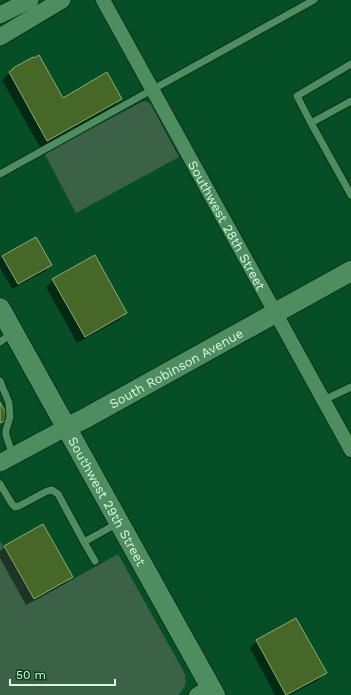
<svg xmlns="http://www.w3.org/2000/svg" width="351" height="695" font-family="'Work Sans',sans-serif">
	<style>
		.green { fill: #3b6246 }
		.shadow { fill: #0007 }
		.building { fill: #466728; stroke: #8caf71 }
		.lines { fill: none; stroke-linecap: round; stroke-linejoin: round }
		.service-casing { stroke: #0d2f19; stroke-width: 9 }
		.minor-casing { stroke: #0d2f19; stroke-width: 16 }
		.tertiary-casing { stroke: #0d2f19; stroke-width: 19 }
		.secondary-casing { stroke: #0d2f19; stroke-width: 22 }
		.service { stroke: #4d8d60; stroke-width: 7 }
		.minor { stroke: #4d8d60; stroke-width: 14 }
		.tertiary { stroke: #4d8d60; stroke-width: 17 }
		.secondary { stroke: #4d8d60; stroke-width: 20 }
		.labels { text-anchor: middle; dominant-baseline: central; stroke-width: 4; stroke-linejoin: round; paint-order: stroke }
		.street-label { font-size: 13px; fill: #d7f8df; stroke: #0e4122 }
	</style>
	<rect width="100%" height="100%" fill="#054e26"/>
	<!-- green -->
	<g class="green">
		<path d="M144 101 150 103 179 157 76 213 44 153Z"/>
		<path d="M0 541 34 601 118 554 184 672C187 682 186 688 178 695H0Z"/>
	</g>
	<!-- shadow -->
	<g class="shadow">
		<path d="M13 69 62 99H121L114 106 40 147 2 80Z"/>
		<path d="M3 256 50 265 45 271 12 289 0 268V259Z"/>
		<path d="M53 280 126 313 119 320 77 343 46 287Z"/>
		<path d="M5 547 71 577 64 584 26 605 0 558V551Z"/>
		<path d="M257 641 325 672 318 680 290 695H275L250 648Z"/>
	</g>
	<!-- building -->
	<g class="building">
		<path d="M39 55 63 98 107 72 122 99 47 141 9 72 13 69V68L33 57 34 58Z"/>
		<path d="M36 237 52 265 18 284 2 256Z"/>
		<path d="M95 255 127 313 85 337 52 279Z"/>
		<path d="M0 402 9 419 0 423Z"/>
		<path d="M43 524 73 577 34 599 4 546Z"/>
		<path d="M296 618 327 673 286 695 256 640Z"/>
	</g>
	<g class="lines">
		<defs>
			<g id="service">
				<path d="M351 101 311 123 351 195"/>
				<path d="M311 123 297 96 351 64"/>
				<path d="M0 174 314 0"/>
				<path d="M0 342 12 333"/>
				<path d="M0 381 9 403 10 417 6 430V435L13 456"/>
				<path d="M324 400 351 387"/>
				<path d="M0 484 12 504 15 507 19 506 47 491 52 490 58 494 84 542 118 523"/>
				<path d="M84 542 95 561"/>
			</g>
			<g id="minor">
				<path id="s1" d="M103 0 351 450"/>
				<path d="M196 695 210 686"/>
			</g>
			<g id="tertiary">
				<path d="M0 15 30 0"/>
				<path d="M0 37 62 0"/>
				<path d="M0 463 67 427"/>
			</g>
			<g id="secondary">
				<path id="s2" d="M0 308 215 695"/>
				<path id="s3" d="M67 427 84 419 351 271"/>
			</g>
		</defs>
		<!-- service casing -->
		<use href="#service" class="service-casing"/>
		<!-- minor casing -->
		<use href="#minor" class="minor-casing"/>
		<!-- tertiary casing -->
		<use href="#tertiary" class="tertiary-casing"/>
		<!-- secondary casing -->
		<use href="#secondary" class="secondary-casing"/>
		<!-- service -->
		<use href="#service" class="service"/>
		<!-- minor -->
		<use href="#minor" class="minor"/>
		<!-- tertiary -->
		<use href="#tertiary" class="tertiary"/>
		<!-- secondary -->
		<use href="#secondary" class="secondary"/>
	</g>
	<g class="labels">
		<!-- street labels -->
		<g class="street-label">
			<text stroke="none"><textPath href="#s1" startOffset="257">Southwest 28th Street</textPath></text>
			<text stroke="none"><textPath href="#s3" startOffset="124">South Robinson Avenue</textPath></text>
			<text stroke="none"><textPath href="#s2" startOffset="221">Southwest 29th Street</textPath></text>
		</g>
	</g>
	<!-- scale -->
	<path d="M10 679v6h105v-6" fill="none" stroke="#d7f8df" stroke-width="2"/>
	<text x="16" y="679" font-size="12" fill="#d7f8df" stroke="#0e4122" stroke-width="3" paint-order="stroke">50 m</text>
</svg>
